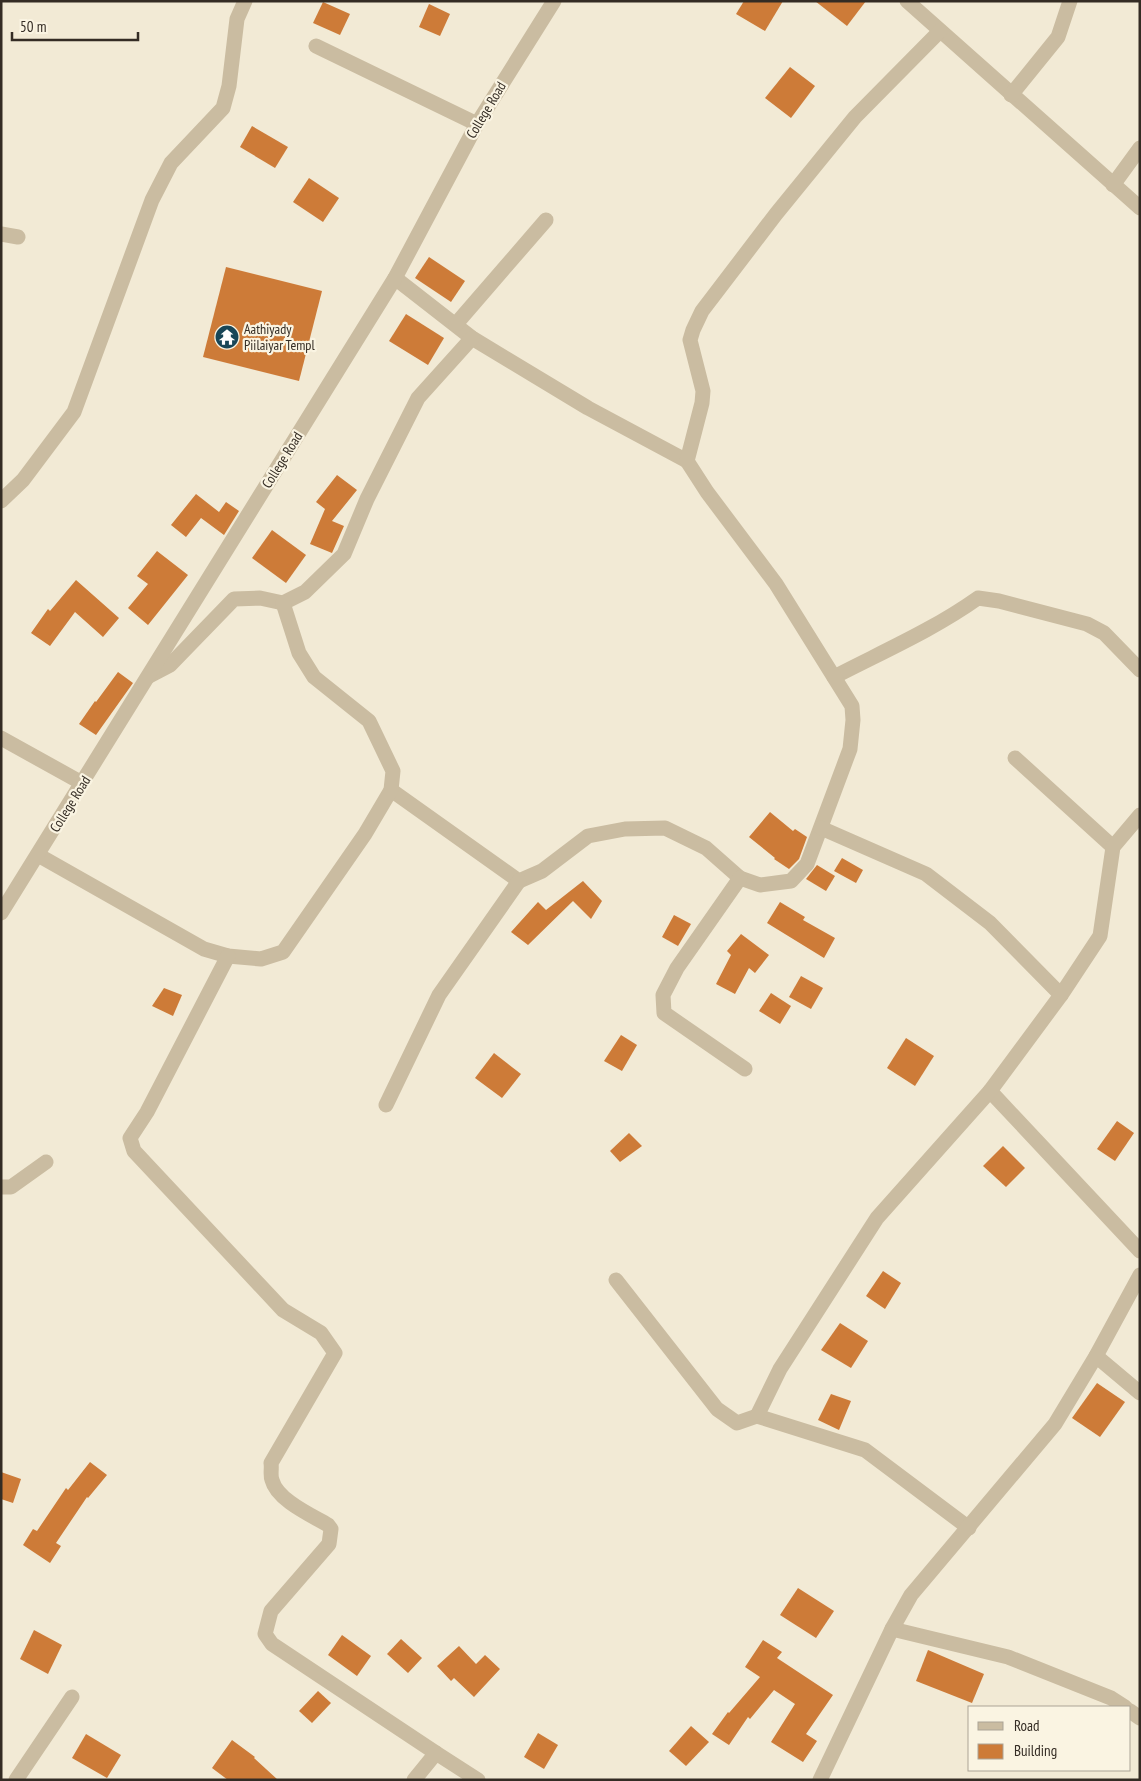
<svg xmlns="http://www.w3.org/2000/svg" width="1141" height="1781" font-family="'PT Sans Narrow',sans-serif">
	<style>
		.building { fill: #cd7b38 }
		.lines { fill: none; stroke-linecap: round; stroke-linejoin: round }
		.minor { stroke: #cabca1; stroke-width: 15 }
		.labels { text-anchor: middle; dominant-baseline: central; stroke-width: 4.5; stroke-linejoin: round; paint-order: stroke }
		.street-label { font-size: 14px; fill: #342c24; stroke: #faf4e2 }
		.poi-label { font-size: 14px; fill: #342c24; stroke: #faf4e2; text-anchor: start }
	</style>
	<rect width="100%" height="100%" fill="#f2ead5"/>
	<!-- building -->
	<g class="building">
		<path d="M744 1H783L765 31 736 14Z"/>
		<path d="M815 1H866L847 26Z"/>
		<path d="M323 2 350 14 340 35 313 23Z"/>
		<path d="M429 4 450 14 440 36 419 27Z"/>
		<path d="M790 67 815 86 791 118 765 98Z"/>
		<path d="M252 126 288 147 275 168 240 147Z"/>
		<path d="M309 178 339 198 323 222 293 202Z"/>
		<path d="M429 257 465 281 451 302 415 278Z"/>
		<path d="M226 267 322 291 299 381 203 357Z"/>
		<path d="M406 314 444 338 428 365 389 341Z"/>
		<path d="M337 475 357 490 332 521 344 526 332 553 310 544 325 509 316 502Z"/>
		<path d="M196 494 219 512 226 502 239 511 224 535 201 518 186 537 171 525Z"/>
		<path d="M272 530 306 555 286 583 252 558Z"/>
		<path d="M157 551 188 575 148 625 128 608 148 584 137 576Z"/>
		<path d="M76 580 119 618 103 637 75 612 50 646 31 633 48 609 50 611Z"/>
		<path d="M118 672 133 683 96 735 79 724 95 701 96 702Z"/>
		<path d="M770 812 793 831 795 829 807 837 799 859 789 869 774 859 775 858 749 837Z"/>
		<path d="M842 858 863 870 856 883 834 871Z"/>
		<path d="M817 865 835 876 826 891 806 879Z"/>
		<path d="M583 881 602 901 591 919 573 901 528 945 511 932 538 902 546 910Z"/>
		<path d="M780 902 805 917 803 920 835 938 824 958 767 923Z"/>
		<path d="M674 915 691 924 678 946 662 937Z"/>
		<path d="M741 934 769 955 755 973 749 968 735 994 716 984 731 955 727 951Z"/>
		<path d="M801 976 823 988 811 1009 789 997Z"/>
		<path d="M164 988 182 995 173 1016 152 1006Z"/>
		<path d="M771 993 791 1006 780 1024 759 1011Z"/>
		<path d="M621 1035 637 1045 622 1071 604 1061Z"/>
		<path d="M906 1038 934 1056 915 1086 887 1068Z"/>
		<path d="M494 1053 521 1074 502 1098 475 1078Z"/>
		<path d="M1117 1121 1134 1133 1115 1161 1097 1149Z"/>
		<path d="M629 1133 642 1146 620 1162 610 1151Z"/>
		<path d="M1003 1146 1025 1168 1006 1187 983 1166Z"/>
		<path d="M883 1271 901 1283 885 1309 866 1296Z"/>
		<path d="M840 1323 868 1341 851 1368 821 1350Z"/>
		<path d="M1097 1383 1125 1402 1100 1437 1072 1418Z"/>
		<path d="M831 1394 851 1401 839 1430 818 1420Z"/>
		<path d="M90 1462 107 1475 88 1498 87 1497 56 1543 61 1546 50 1563 23 1545 33 1529 37 1531 66 1488 68 1490Z"/>
		<path d="M1 1472 21 1479 13 1503 1 1499Z"/>
		<path d="M798 1588 834 1611 816 1638 780 1615Z"/>
		<path d="M34 1630 62 1645 48 1674 20 1659Z"/>
		<path d="M342 1635 371 1656 357 1676 328 1655Z"/>
		<path d="M401 1639 422 1658 408 1673 387 1654Z"/>
		<path d="M763 1640 782 1652 777 1658 833 1695 806 1734 817 1741 803 1762 771 1742 795 1704 774 1690 750 1719 748 1717 729 1745 712 1734 728 1712 729 1713 760 1677 745 1667Z"/>
		<path d="M459 1646 476 1664 485 1655 500 1669 474 1697 454 1678 451 1681 437 1666Z"/>
		<path d="M928 1650 984 1674 972 1703 916 1681Z"/>
		<path d="M318 1691 331 1703 312 1723 299 1711Z"/>
		<path d="M691 1726 709 1742 686 1766 669 1751Z"/>
		<path d="M538 1733 558 1745 544 1769 524 1757Z"/>
		<path d="M86 1734 121 1755 107 1778 72 1758Z"/>
		<path d="M232 1740 255 1757 254 1758 278 1780H228L212 1768Z"/>
	</g>
	<g class="lines">
		<!-- minor -->
		<g class="minor">
			<path d="M907 1 1140 208"/>
			<path d="M316 46 477 124"/>
			<path d="M1011 95 1058 37 1070 1"/>
			<path d="M1113 185 1140 148"/>
			<path d="M1 234 18 237"/>
			<path d="M395 278 472 338 588 408 687 461"/>
			<path d="M456 324 546 220"/>
			<path d="M1 501 23 480 74 412 152 200 171 163 223 108 229 86 237 19 245 1"/>
			<path d="M149 676 170 665 234 599 260 598 283 603 305 592 344 554 367 499 418 398 472 338"/>
			<path d="M834 677C882 652 933 630 978 598L999 601 1087 624 1104 633 1140 670"/>
			<path d="M1 738 82 783"/>
			<path d="M1015 758 1113 847"/>
			<path d="M391 790 519 881 542 871 588 836 625 829 665 828 706 848 740 878 760 885 791 881 807 864 850 749 853 720 852 706 776 584 707 492 687 461 702 403 703 391 690 340 693 330 702 311 776 214 855 117 940 31"/>
			<path d="M821 828 926 874 990 923 1061 995"/>
			<path d="M38 855 204 949 228 956 261 959 283 952 365 834 391 790 393 771 369 721 314 677 299 653 283 603"/>
			<path d="M740 878 677 968 663 995 664 1013 745 1069"/>
			<path d="M1 913 395 278 477 124 554 1"/>
			<path d="M228 956 147 1112 130 1138 134 1151 283 1310 321 1333 335 1353 271 1463C272 1468 270 1475 272 1480 277 1500 311 1515 328 1525L331 1529 329 1544 271 1611 265 1634 272 1644 436 1753"/>
			<path d="M990 1091 1140 1251"/>
			<path d="M386 1105 439 995 519 881"/>
			<path d="M1 1187H11L46 1162"/>
			<path d="M616 1280 717 1409 737 1423 757 1416 865 1450 969 1528"/>
			<path d="M1096 1356 1140 1393"/>
			<path d="M757 1416 780 1369 877 1218 990 1091 1061 995 1100 936 1113 847 1140 815"/>
			<path d="M892 1629 1008 1657 1111 1698 1125 1707"/>
			<path d="M1130 1711 1140 1718"/>
			<path d="M16 1780 72 1697"/>
			<path d="M414 1780 436 1753 478 1780"/>
			<path d="M820 1780 892 1629 911 1595 1055 1424 1096 1356 1140 1275"/>
		</g>
	</g>
	<!-- icons -->
	<defs>
		<symbol id="temple-disc" viewBox="-11 -11 22 22"><circle r="9.5" fill="#184657" stroke="#faf4e2"/><path d="M0-6L5-2H3V0L6.5 2.5H4V6H1.5V3h-3V6H-4V2.5H-6.5L-3 0V-2H-5Z" fill="#fff"/></symbol>
	</defs>
	<g fill-rule="evenodd">
		<use href="#temple-disc" x="213" y="323" width="28" height="28"/>
	</g>
	<g class="labels">
		<!-- street labels -->
		<g class="street-label">
			<text transform="translate(486 110) rotate(-59)">College Road</text>
			<text transform="translate(282 460) rotate(-58)">College Road</text>
			<text transform="translate(70 804) rotate(-58)">College Road</text>
		</g>
		<!-- poi labels -->
		<g class="poi-label">
			<text x="244" y="329">Aathiyady<tspan x="244" dy="16">Piilaiyar Templ</tspan></text>
		</g>
	</g>
	<!-- border -->
	<rect width="1141" height="1781" fill="none" stroke="#342c24" stroke-width="5"/>
	<!-- legend -->
	<rect x="968" y="1706" width="162" height="65" fill="#faf4e2" stroke="#aba496"/>
	<rect x="978" y="1722" width="25" height="8" fill="#cabca1" stroke="#aba496"/>
	<text x="1014" y="1731" font-size="15" fill="#342c24">Road</text>
	<rect x="978" y="1744" width="25" height="15" fill="#cd7b38" stroke="#aba496"/>
	<text x="1014" y="1756" font-size="15" fill="#342c24">Building</text>
	<!-- scale -->
	<path d="M12 32v8h126v-8" fill="none" stroke="#342c24" stroke-width="2.5"/>
	<text x="20" y="32" font-size="15" fill="#342c24" stroke="#faf4e2" stroke-width="4" paint-order="stroke">50 m</text>
</svg>
